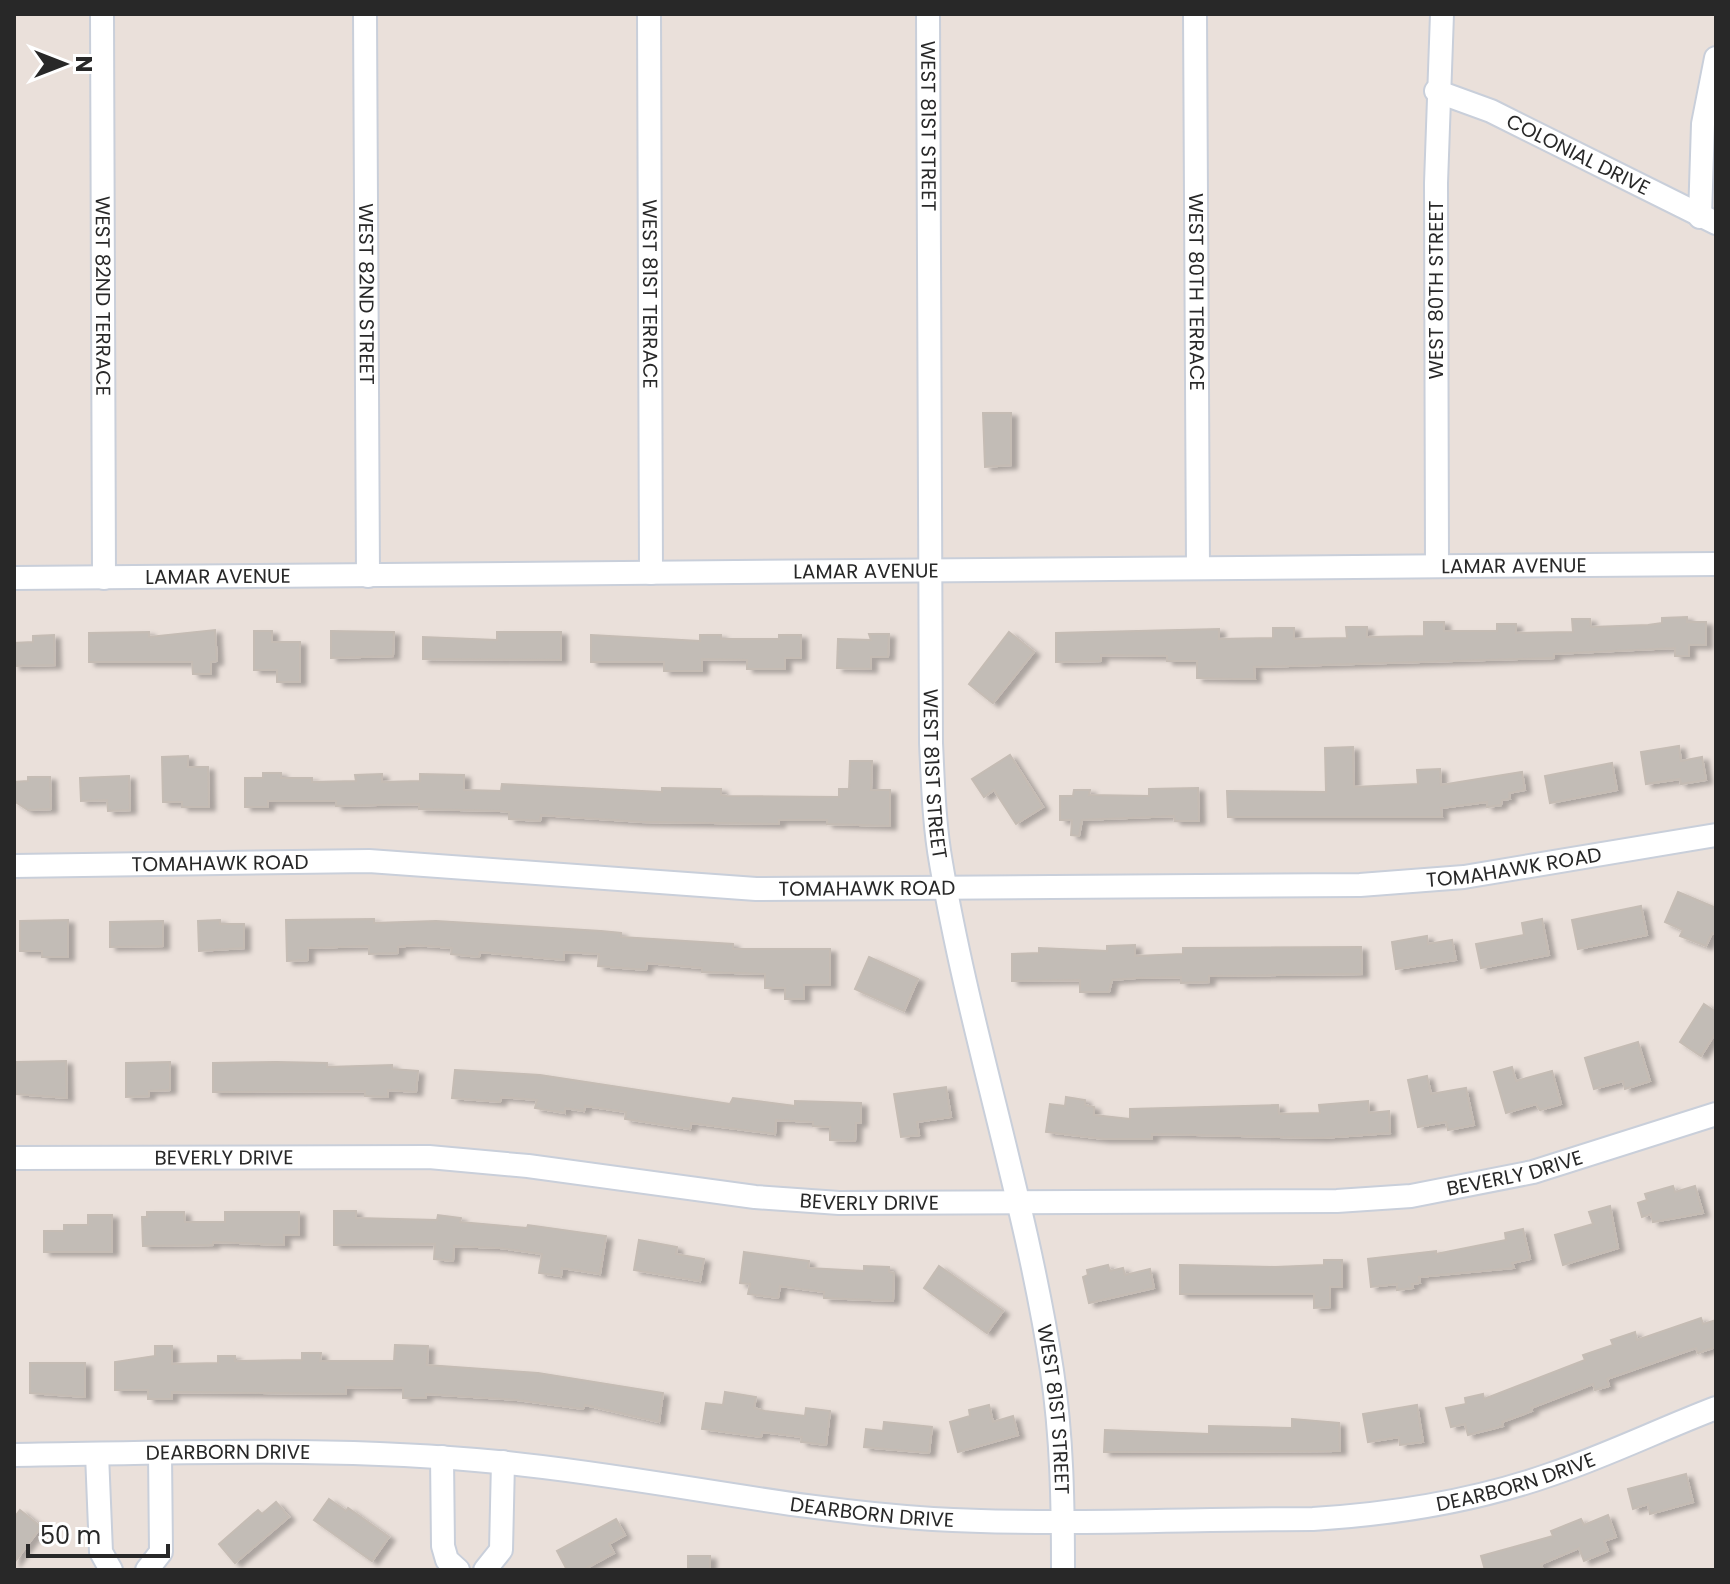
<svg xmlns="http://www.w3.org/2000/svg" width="1730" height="1584" font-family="Poppins,sans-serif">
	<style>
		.building { fill: #c2bcb6; stroke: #c5bcb4; stroke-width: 2; filter: url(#shadow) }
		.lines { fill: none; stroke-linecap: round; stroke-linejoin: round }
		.minor-casing { stroke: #c9cfda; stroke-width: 26 }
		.minor { stroke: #fff; stroke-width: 22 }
		.labels { text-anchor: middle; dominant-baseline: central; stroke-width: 6; stroke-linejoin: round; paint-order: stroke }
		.street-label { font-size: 20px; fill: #282828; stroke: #fff }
	</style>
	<defs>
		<filter id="shadow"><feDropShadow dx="6" dy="3.5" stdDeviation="2" flood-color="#0004"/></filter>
	</defs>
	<rect width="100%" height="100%" fill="#eae0da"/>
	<!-- building -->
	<g class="building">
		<path d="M983 413H1011V465L985 467Z"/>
		<path d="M1687 617V622H1706V645H1689V656H1675V648L1554 654V658L1254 667 1255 679H1233L1197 678V661H1167V656L1101 655V661L1056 662V633L1219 629V639L1273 638V628H1294V639L1347 638 1346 627H1367V637L1424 636V622H1444V631H1497V624H1516V633L1573 632 1572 619H1590L1591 627 1648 625 1662 623V618Z"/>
		<path d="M215 630 217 661 211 662V674H193L192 662H89V633L149 632V637Z"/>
		<path d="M254 631H272V642H300V682H277V670H254Z"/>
		<path d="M331 631 394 632 393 656 331 658Z"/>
		<path d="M497 632H561V660L423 659V637L497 640Z"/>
		<path d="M1009 632 1034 652 993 703 969 684Z"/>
		<path d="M869 634H889L888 657H871V669L837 668 838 639 871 640Z"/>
		<path d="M54 635 55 665 14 666V643L33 642V636Z"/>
		<path d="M591 635 700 641V635H721V639H779V635H801V658H785V669H747V660L702 659V671H664V662H591Z"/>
		<path d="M1679 746 1681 761 1702 757 1706 780 1681 784 1680 779 1646 784 1641 752Z"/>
		<path d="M1353 747 1354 787 1418 784 1417 770 1440 769 1441 785 1522 772 1525 790 1509 793 1510 799 1502 800 1501 805 1487 807V802L1441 808 1442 817H1228L1227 791 1326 792 1325 748Z"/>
		<path d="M1010 755 1043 807 1016 824 994 790 984 797 972 779Z"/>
		<path d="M188 756V767H208L209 807H182V802H163L162 757Z"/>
		<path d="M850 761H872L871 790H890V826L827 824V820H779V824L642 822 541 815 540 821 509 819V812L500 811 419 809V804L336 806V801H268V807H245V778H263V773H281V778H312V782L356 781 355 775 382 774V782L420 781V774L464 775V790L501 791 502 784 662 792V788L721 789V795L727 796 839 797V789H849Z"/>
		<path d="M1612 763 1617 790 1550 803 1545 776Z"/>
		<path d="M129 776 130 810 108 811 107 800 81 801 80 778Z"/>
		<path d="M28 777H50L51 809 28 810 14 801V782L28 781Z"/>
		<path d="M1198 788 1199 821H1175L1174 816 1082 820 1079 836 1071 835 1072 820H1060V796H1073L1074 790H1090L1089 795 1149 796V789Z"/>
		<path d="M1678 892 1716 908V934L1712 933 1706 946 1680 936 1683 930 1665 922Z"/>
		<path d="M1641 906 1647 935 1578 949 1572 920Z"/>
		<path d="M374 919V923L436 921 601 931 621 933V937L733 944V949H830V985H804V999H785V988H765V974L702 972V968L647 963 646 970 598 966 599 954 564 952V960L480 952 479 957 451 954 452 948 414 945 398 947V953L369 954V946L308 948V960L287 961 286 920Z"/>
		<path d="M1542 919 1549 955 1481 968 1476 944 1524 935 1522 923Z"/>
		<path d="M68 920V957H42V951H20V921Z"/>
		<path d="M220 920V924H244V948L199 951 198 921Z"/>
		<path d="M163 921V946L110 947V922Z"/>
		<path d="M1427 936 1428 944 1452 940 1456 960 1396 969 1392 942Z"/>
		<path d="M1135 945V956L1183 954V948L1361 947 1362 974 1209 976V982L1181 983V977L1136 978 1112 980 1109 992H1080V980L1012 981V954L1039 953V948L1107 951V946Z"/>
		<path d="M869 957 918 979 904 1011 855 989Z"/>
		<path d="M1704 1004 1716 1012V1032L1701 1056 1680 1042Z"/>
		<path d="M1638 1042 1650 1081 1625 1089 1623 1081 1594 1089 1585 1058Z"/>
		<path d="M66 1061 67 1098 16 1094V1062Z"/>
		<path d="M170 1062V1090L149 1091V1096L126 1097V1063Z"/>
		<path d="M276 1062 327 1063V1067L392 1065V1069L418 1071 416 1092 388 1090V1097L365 1096V1091L213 1092V1063Z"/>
		<path d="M1512 1067 1516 1081 1552 1071 1561 1104 1540 1110 1536 1104 1506 1113 1494 1072Z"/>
		<path d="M455 1070 540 1075 730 1104 733 1098 795 1106V1101L861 1103V1123H856L855 1141 830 1140V1127L813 1126V1122L776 1120 775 1134 691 1123 690 1129 625 1119 626 1112 585 1106 584 1111 565 1108V1113L535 1108 537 1100 501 1097 500 1102 452 1098Z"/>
		<path d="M1427 1076 1431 1094 1466 1088 1474 1125 1448 1130 1446 1122 1418 1127 1408 1080Z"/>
		<path d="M946 1087 951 1117 917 1122 919 1135 901 1137 894 1094Z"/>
		<path d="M1066 1097 1085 1100V1105L1094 1107V1115L1130 1119V1109L1278 1105 1279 1114 1320 1113 1319 1105 1368 1101 1369 1113 1389 1111 1390 1133 1322 1138 1152 1134V1139H1104L1046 1132 1050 1104 1065 1106Z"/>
		<path d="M1673 1186 1675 1192 1695 1186 1703 1213 1653 1222 1651 1214 1642 1217 1638 1203 1647 1200 1645 1194Z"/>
		<path d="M1610 1206 1618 1248 1563 1265 1555 1235 1593 1224 1589 1212Z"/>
		<path d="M334 1211H356V1218L437 1220 438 1215 461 1218 460 1222 527 1228 528 1225 606 1236 600 1274 562 1268 561 1276 539 1273 542 1254 500 1248 454 1246 453 1261 434 1259 435 1244 334 1245Z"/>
		<path d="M147 1212H184L185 1222H225V1212H299V1235H284V1245L213 1242V1245L143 1246 142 1217H147Z"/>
		<path d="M88 1215H112V1252H44V1231H64V1225H88Z"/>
		<path d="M1523 1229 1530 1259 1512 1263 1514 1268 1419 1277 1420 1283 1412 1284 1413 1288 1397 1290V1284L1371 1287 1368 1259 1436 1251V1254L1506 1240 1505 1233Z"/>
		<path d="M639 1240 677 1247 676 1254 704 1259 700 1281 634 1270Z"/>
		<path d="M744 1252 809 1261 808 1268 864 1271V1266L889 1267V1272L894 1273 893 1301 824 1298V1292L780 1286 778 1298 748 1294 750 1284 740 1283Z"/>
		<path d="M1324 1260H1342V1287H1330V1307L1314 1308V1294H1180V1265L1275 1267 1324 1265Z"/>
		<path d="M1108 1265 1110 1271 1123 1268 1125 1275 1150 1269 1154 1288 1089 1303 1083 1277 1088 1275 1087 1270Z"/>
		<path d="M939 1266 1003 1311 987 1333 924 1288Z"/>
		<path d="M1701 1318 1703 1324 1716 1320V1347L1698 1353 1696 1348 1607 1379 1609 1386 1595 1390 1593 1384 1531 1408 1532 1411 1502 1422 1503 1426 1468 1435 1465 1424 1451 1427 1446 1408 1466 1404 1465 1398 1483 1394 1484 1399 1585 1360 1583 1355 1613 1345 1611 1340 1635 1332 1637 1340Z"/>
		<path d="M395 1345 428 1346 427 1365 538 1373 663 1393 659 1422 585 1405 583 1409 517 1400 426 1394V1398H403V1388L346 1387V1394L172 1392V1399H148V1390H115V1362L155 1356V1346H172V1364L218 1363V1356H235V1361L302 1360V1353H321L320 1361H394Z"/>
		<path d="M30 1363H85V1397L30 1393Z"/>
		<path d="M725 1392 756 1397 754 1408 765 1411 805 1416 806 1408 830 1411 826 1445 801 1442 802 1437 762 1432 761 1437 702 1429 706 1403 723 1405Z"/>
		<path d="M989 1405 993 1422 1013 1416 1018 1435 958 1452 950 1422 970 1416 969 1410Z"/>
		<path d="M1417 1405 1423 1442 1400 1445 1399 1437 1368 1442 1363 1414Z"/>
		<path d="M1292 1419 1339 1423 1340 1451 1104 1452 1105 1430 1209 1434V1426L1292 1428Z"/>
		<path d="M884 1422 932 1427 929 1453 864 1447 866 1429 883 1431Z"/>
		<path d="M1686 1474 1693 1502 1650 1514 1648 1504 1633 1509 1628 1489Z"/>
		<path d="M329 1499 346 1511 348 1508 389 1537 372 1561 314 1520Z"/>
		<path d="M276 1502 289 1517 235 1563 219 1544 258 1510 262 1514Z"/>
		<path d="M20 1510 41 1527 14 1563V1518Z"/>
		<path d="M1608 1515 1616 1537 1604 1541 1608 1551 1584 1561 1579 1548 1541 1564 1543 1570H1485L1481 1556 1553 1536 1551 1531 1581 1519 1584 1525Z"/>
		<path d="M616 1519 625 1535 609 1544 614 1553 583 1570H567L557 1551Z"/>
		<rect x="688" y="1556" width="22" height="14"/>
	</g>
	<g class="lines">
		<defs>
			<g id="minor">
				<path id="s1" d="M102 14 104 578"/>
				<path id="s2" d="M365 14 368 576"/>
				<path id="s3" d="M649 14 651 573"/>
				<path id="s4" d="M928 14 931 743C933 783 934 824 941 863 970 1034 1026 1200 1052 1371 1062 1437 1063 1504 1063 1570"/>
				<path id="s5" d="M1195 14 1198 568"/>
				<path id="s6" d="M1436 91 1491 111 1716 223"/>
				<path d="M1700 217 1703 124 1716 58"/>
				<path d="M1437 566 1436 183 1442 14"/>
				<path id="s7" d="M14 578 1716 564"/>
				<path id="s8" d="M14 866 369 861 756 889 1360 885 1464 877 1716 835"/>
				<path id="s9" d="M14 1158 429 1157 528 1166 755 1197 839 1203 1337 1201 1411 1196 1533 1172 1716 1114"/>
				<path d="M97 1454 101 1552 111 1570"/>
				<path id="s10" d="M14 1455C175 1453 338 1446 498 1462 644 1476 787 1510 933 1519 1059 1526 1187 1519 1313 1519 1394 1514 1475 1501 1552 1474 1608 1455 1661 1429 1716 1408"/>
				<path d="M442 1457 443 1546 447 1560 458 1570"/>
				<path d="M147 1570 161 1552 160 1453"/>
				<path d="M485 1570 501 1550 503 1462"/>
			</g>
		</defs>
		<!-- minor casing -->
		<use href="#minor" class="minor-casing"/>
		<!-- minor -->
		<use href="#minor" class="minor"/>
	</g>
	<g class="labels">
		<!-- street labels -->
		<g class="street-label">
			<text stroke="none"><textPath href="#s4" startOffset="112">WEST 81ST STREET</textPath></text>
			<text stroke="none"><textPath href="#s6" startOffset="156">COLONIAL DRIVE</textPath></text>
			<text transform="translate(1436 290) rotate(-90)">WEST 80TH STREET</text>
			<text stroke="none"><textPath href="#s5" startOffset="278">WEST 80TH TERRACE</textPath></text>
			<text stroke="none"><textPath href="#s3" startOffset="280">WEST 81ST TERRACE</textPath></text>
			<text stroke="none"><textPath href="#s2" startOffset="280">WEST 82ND STREET</textPath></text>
			<text stroke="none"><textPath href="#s1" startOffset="282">WEST 82ND TERRACE</textPath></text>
			<text stroke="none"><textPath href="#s7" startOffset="1500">LAMAR AVENUE</textPath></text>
			<text stroke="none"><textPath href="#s7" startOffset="852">LAMAR AVENUE</textPath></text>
			<text stroke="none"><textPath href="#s7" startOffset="204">LAMAR AVENUE</textPath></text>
			<text stroke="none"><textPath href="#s4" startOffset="760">WEST 81ST STREET</textPath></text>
			<text stroke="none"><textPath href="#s8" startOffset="206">TOMAHAWK ROAD</textPath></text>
			<text stroke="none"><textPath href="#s8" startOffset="1502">TOMAHAWK ROAD</textPath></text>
			<text stroke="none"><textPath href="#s8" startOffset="854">TOMAHAWK ROAD</textPath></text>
			<text stroke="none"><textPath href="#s9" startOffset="210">BEVERLY DRIVE</textPath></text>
			<text stroke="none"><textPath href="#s9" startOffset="1506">BEVERLY DRIVE</textPath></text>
			<text stroke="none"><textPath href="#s9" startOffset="858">BEVERLY DRIVE</textPath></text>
			<text stroke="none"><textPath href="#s4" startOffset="1408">WEST 81ST STREET</textPath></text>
			<text stroke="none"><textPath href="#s10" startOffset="214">DEARBORN DRIVE</textPath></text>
			<text stroke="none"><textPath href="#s10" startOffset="1510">DEARBORN DRIVE</textPath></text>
			<text stroke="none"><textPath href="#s10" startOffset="862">DEARBORN DRIVE</textPath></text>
		</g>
	</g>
	<!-- border -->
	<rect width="1730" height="1584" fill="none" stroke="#282828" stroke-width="32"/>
	<!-- north arrow -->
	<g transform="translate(64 64) rotate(90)" stroke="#ffffff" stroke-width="6" paint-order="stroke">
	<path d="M0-6L14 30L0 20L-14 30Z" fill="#282828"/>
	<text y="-12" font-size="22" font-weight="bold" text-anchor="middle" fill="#282828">N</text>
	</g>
	<!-- scale -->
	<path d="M28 1544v12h140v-12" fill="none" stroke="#282828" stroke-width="4"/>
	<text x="40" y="1544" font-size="24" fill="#282828" stroke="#ffffff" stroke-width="6" paint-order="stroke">50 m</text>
</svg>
